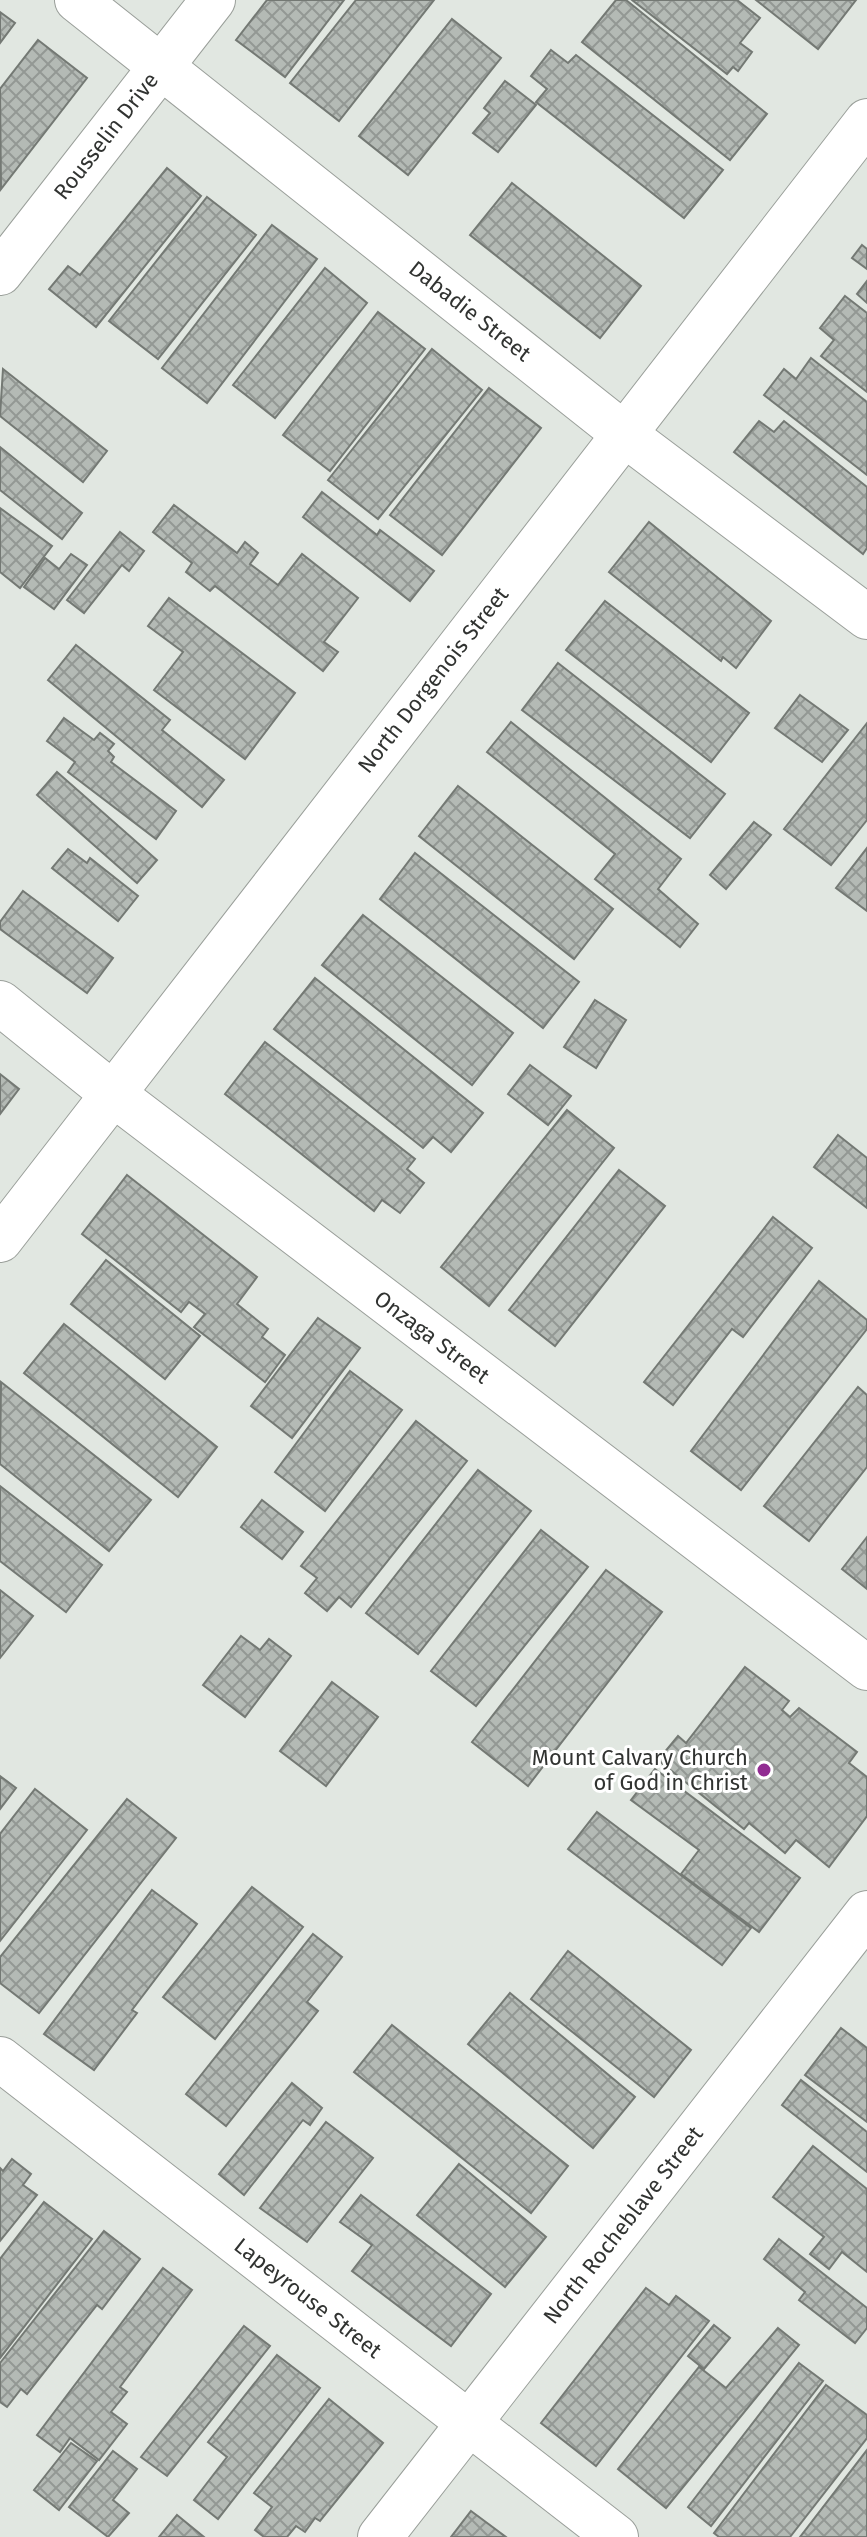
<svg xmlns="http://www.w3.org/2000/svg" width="867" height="2537" font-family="'Fira Sans',sans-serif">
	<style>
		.building { fill: url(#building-cross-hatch); stroke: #747974; stroke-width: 2 }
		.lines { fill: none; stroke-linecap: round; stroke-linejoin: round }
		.minor-casing { stroke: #9a9f9a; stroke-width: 46 }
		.minor { stroke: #fff; stroke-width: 44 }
		.poi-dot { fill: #912c92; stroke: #fff; stroke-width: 3 }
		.labels { text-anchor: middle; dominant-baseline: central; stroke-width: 6; stroke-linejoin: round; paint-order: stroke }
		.street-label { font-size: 22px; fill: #313331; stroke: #fff }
		.poi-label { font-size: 22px; fill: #313331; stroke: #fff; text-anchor: end }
	</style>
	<defs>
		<pattern id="building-cross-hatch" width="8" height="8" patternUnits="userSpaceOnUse" patternTransform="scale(2)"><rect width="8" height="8" fill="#b4bab5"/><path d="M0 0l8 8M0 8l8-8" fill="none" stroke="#939894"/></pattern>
	</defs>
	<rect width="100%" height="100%" fill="#e1e7e1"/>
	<!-- building -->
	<g class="building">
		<path d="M267 0H344L285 77 236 40Z"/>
		<path d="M356 0H434L339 121 290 83Z"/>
		<path d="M616 0H626L767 114 730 160 582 42Z"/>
		<path d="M632 0H737L760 18 740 43 752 52 738 71 733 67 727 74Z"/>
		<path d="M756 0H856L818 49Z"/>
		<path d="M0 12 15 23 0 43Z"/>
		<path d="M452 19 501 58 408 175 359 136Z"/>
		<path d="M38 40 87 78 1 189 0 89Z"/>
		<path d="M551 50 568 63 576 55 723 170 684 218 536 102 547 89 531 76Z"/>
		<path d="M505 81 536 105 498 152 473 133 490 113 484 108Z"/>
		<path d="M167 168 201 196 96 327 49 289 68 266 80 275Z"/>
		<path d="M512 183 641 286 600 338 470 235Z"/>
		<path d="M207 197 256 235 158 359 109 321Z"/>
		<path d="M272 225 317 259 207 403 162 368Z"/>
		<path d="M862 245 867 249V269L852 258Z"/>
		<path d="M325 268 367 303 275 418 233 385Z"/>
		<path d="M867 281V303L857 294Z"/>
		<path d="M845 296 867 313V392L821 356 834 340 820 328Z"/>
		<path d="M378 312 425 349 330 471 283 435Z"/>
		<path d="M432 349 482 390 378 519 328 480Z"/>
		<path d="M811 358 867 402V475L764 395 784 369 796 379Z"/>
		<path d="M3 369 107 451 83 482 0 416Z"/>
		<path d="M489 388 541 428 442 555 390 515Z"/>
		<path d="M759 421 774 432 784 421 867 487V548L863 554 734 452Z"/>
		<path d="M0 447 82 513 62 539 0 490Z"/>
		<path d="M322 492 377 535 380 530 434 571 410 601 303 517Z"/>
		<path d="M174 505 237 553 245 542 258 553 250 564 278 585 302 554 358 598 324 642 338 652 323 671 215 586 210 591 186 572 192 563 153 532Z"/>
		<path d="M0 508 52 546 20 588 0 572Z"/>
		<path d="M649 522 771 621 736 668 723 657 721 661 609 572Z"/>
		<path d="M120 532 144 551 129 571 122 565 84 613 67 600Z"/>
		<path d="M71 554 87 565 54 609 24 587 45 558 59 569Z"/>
		<path d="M169 598 295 693 245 759 154 690 183 652 148 626Z"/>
		<path d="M605 601 749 713 711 762 566 650Z"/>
		<path d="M76 645 170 720 162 730 224 780 202 807 48 680Z"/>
		<path d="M558 663 725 794 690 838 522 710Z"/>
		<path d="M800 695 848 730 822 762 775 728Z"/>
		<path d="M64 718 94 740 100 733 114 744 108 751 114 757 111 762 176 811 156 839 68 772 75 762 47 741Z"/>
		<path d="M511 722 681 859 658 889 698 924 680 947 595 879 615 854 487 752Z"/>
		<path d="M867 723V820L831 865 784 829Z"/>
		<path d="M57 772 157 860 137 883 37 795Z"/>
		<path d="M458 786 613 909 574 959 419 836Z"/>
		<path d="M754 822 771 835 726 889 710 875Z"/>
		<path d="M867 848V911L836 888Z"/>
		<path d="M68 849 87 863 90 858 138 896 118 921 52 868Z"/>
		<path d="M415 853 579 982 543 1028 380 899Z"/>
		<path d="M23 891 113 958 87 993 0 929V922Z"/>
		<path d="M363 915 513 1033 472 1085 322 965Z"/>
		<path d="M315 978 483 1113 451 1152 433 1137 423 1148 274 1029Z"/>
		<path d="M595 1000 626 1020 596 1068 564 1047Z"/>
		<path d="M265 1042 415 1159 407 1169 424 1183 400 1213 382 1200 374 1211 225 1094Z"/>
		<path d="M530 1065 571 1096 548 1125 508 1094Z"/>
		<path d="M0 1074 19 1089 0 1114Z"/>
		<path d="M567 1110 614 1148 489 1306 441 1267Z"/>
		<path d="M838 1135 867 1158V1208L814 1167Z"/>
		<path d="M619 1170 665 1206 555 1346 509 1310Z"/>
		<path d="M127 1175 257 1277 237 1304 268 1329 262 1337 285 1355 265 1382 194 1327 205 1314 189 1302 181 1312 82 1234Z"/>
		<path d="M773 1217 812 1248 743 1337 732 1329 673 1405 644 1382Z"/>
		<path d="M106 1260 200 1336 165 1379 71 1304Z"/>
		<path d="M819 1281 867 1320V1329L741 1490 691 1451Z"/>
		<path d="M318 1318 360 1348 292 1438 251 1406Z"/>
		<path d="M64 1324 217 1447 178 1497 24 1373Z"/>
		<path d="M350 1371 402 1410 325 1511 275 1472Z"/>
		<path d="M1 1382 151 1500 109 1551 0 1464Z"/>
		<path d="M858 1387 867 1395V1467L809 1541 764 1506Z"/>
		<path d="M416 1421 467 1461 351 1607 339 1597 327 1611 305 1593 317 1578 301 1566Z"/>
		<path d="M478 1470 531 1511 418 1654 366 1613Z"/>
		<path d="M0 1486 102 1565 66 1612 0 1561Z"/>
		<path d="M262 1500 303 1532 282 1559 241 1527Z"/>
		<path d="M541 1530 588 1567 476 1706 431 1671Z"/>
		<path d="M867 1537V1589L842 1569Z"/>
		<path d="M606 1570 662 1612 528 1786 472 1742Z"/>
		<path d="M0 1590 33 1616 0 1658Z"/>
		<path d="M241 1636 260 1650 269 1639 291 1656 245 1717 203 1685Z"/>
		<path d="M745 1667 789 1701 782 1710 790 1717 799 1708 857 1752 849 1763 867 1777V1816L829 1867 796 1840 785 1853 749 1823 744 1829 658 1760 678 1736 686 1743Z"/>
		<path d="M332 1682 378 1717 326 1786 280 1751Z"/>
		<path d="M655 1769 800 1878 759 1932 681 1874 699 1850 631 1800Z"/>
		<path d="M0 1776 16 1788 0 1809Z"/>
		<path d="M35 1789 87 1830 0 1941V1834Z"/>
		<path d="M127 1799 176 1838 39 2013 0 1983V1957Z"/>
		<path d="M597 1812 751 1928 722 1965 568 1849Z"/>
		<path d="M252 1887 303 1927 215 2039 163 1997Z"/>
		<path d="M152 1890 197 1924 132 2010 137 2013 94 2070 44 2034Z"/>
		<path d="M313 1934 342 1957 307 2002 318 2011 226 2126 186 2094Z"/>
		<path d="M568 1951 691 2050 654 2097 531 1999Z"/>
		<path d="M510 1993 635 2097 593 2148 468 2044Z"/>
		<path d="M392 2025 568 2166 531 2213 354 2072Z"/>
		<path d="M841 2028 867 2048V2122L805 2075Z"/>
		<path d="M801 2080 867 2132V2172L782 2105Z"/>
		<path d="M292 2083 322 2108 310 2125 303 2120 244 2195 219 2174Z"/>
		<path d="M326 2122 373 2158 307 2242 260 2208Z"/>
		<path d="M813 2146 867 2189V2272L842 2252 829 2269 810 2254 824 2237 773 2197Z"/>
		<path d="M12 2159 31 2174 23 2185 37 2195 0 2241V2168L3 2171Z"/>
		<path d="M459 2164 546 2237 505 2287 417 2215Z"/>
		<path d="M361 2195 491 2294 451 2346 352 2271 372 2245 340 2222Z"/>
		<path d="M44 2202 92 2239 0 2358V2259Z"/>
		<path d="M104 2231 140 2259 102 2309 97 2305 27 2394 21 2389 7 2407 0 2402V2363Z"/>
		<path d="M779 2239 867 2308V2328L855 2343 799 2300 805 2292 764 2259Z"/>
		<path d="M163 2268 192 2290 120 2387 127 2392 111 2412 127 2424 99 2460 70 2438 60 2452 37 2435Z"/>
		<path d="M646 2288 669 2305 676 2296 709 2321 596 2466 541 2423Z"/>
		<path d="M714 2325 730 2338 704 2369 688 2356Z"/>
		<path d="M244 2326 270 2346 167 2476 141 2457Z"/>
		<path d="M778 2328 799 2345 666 2508 618 2469 699 2367 726 2388Z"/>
		<path d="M277 2355 320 2388 218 2519 194 2500 227 2457 208 2442Z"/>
		<path d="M799 2363 823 2381 711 2526 688 2507Z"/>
		<path d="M826 2385 867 2415V2438L790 2537H719L714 2533Z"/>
		<path d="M329 2399 383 2443 320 2521 315 2518 305 2532 296 2526 287 2537H264L255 2530 272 2507 254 2493Z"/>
		<path d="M71 2443 97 2461 59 2510 34 2490Z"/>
		<path d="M867 2450V2537H800Z"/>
		<path d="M113 2451 137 2469 113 2500 129 2513 108 2537 69 2507Z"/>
		<path d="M471 2511 506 2537H451Z"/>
		<path d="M177 2515 204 2537H159Z"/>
	</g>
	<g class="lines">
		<defs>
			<g id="minor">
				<path d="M77 0 624 434 867 617"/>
				<path d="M0 273 213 0"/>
				<path d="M0 1003 113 1094 867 1668"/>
				<path d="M0 1240 867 121"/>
				<path d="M0 2059 616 2537"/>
				<path d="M380 2537 867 1913"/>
			</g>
		</defs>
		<!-- minor casing -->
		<use href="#minor" class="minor-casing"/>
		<!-- minor -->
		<use href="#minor" class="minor"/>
	</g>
	<!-- markers -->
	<circle class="poi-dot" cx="764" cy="1770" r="8"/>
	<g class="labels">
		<!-- street labels -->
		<g class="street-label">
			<text transform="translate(106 136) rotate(-52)">Rousselin Drive</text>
			<text transform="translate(470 311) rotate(38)">Dabadie Street</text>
			<text transform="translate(433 680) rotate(-52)">North Dorgenois Street</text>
			<text transform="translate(432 1337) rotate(37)">Onzaga Street</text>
			<text transform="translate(623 2225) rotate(-52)">North Rocheblave Street</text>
			<text transform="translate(308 2298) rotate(38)">Lapeyrouse Street</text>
		</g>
		<!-- poi labels -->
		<g class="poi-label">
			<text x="748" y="1757">Mount Calvary Church<tspan x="748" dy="25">of God in Christ</tspan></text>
		</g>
	</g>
</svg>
